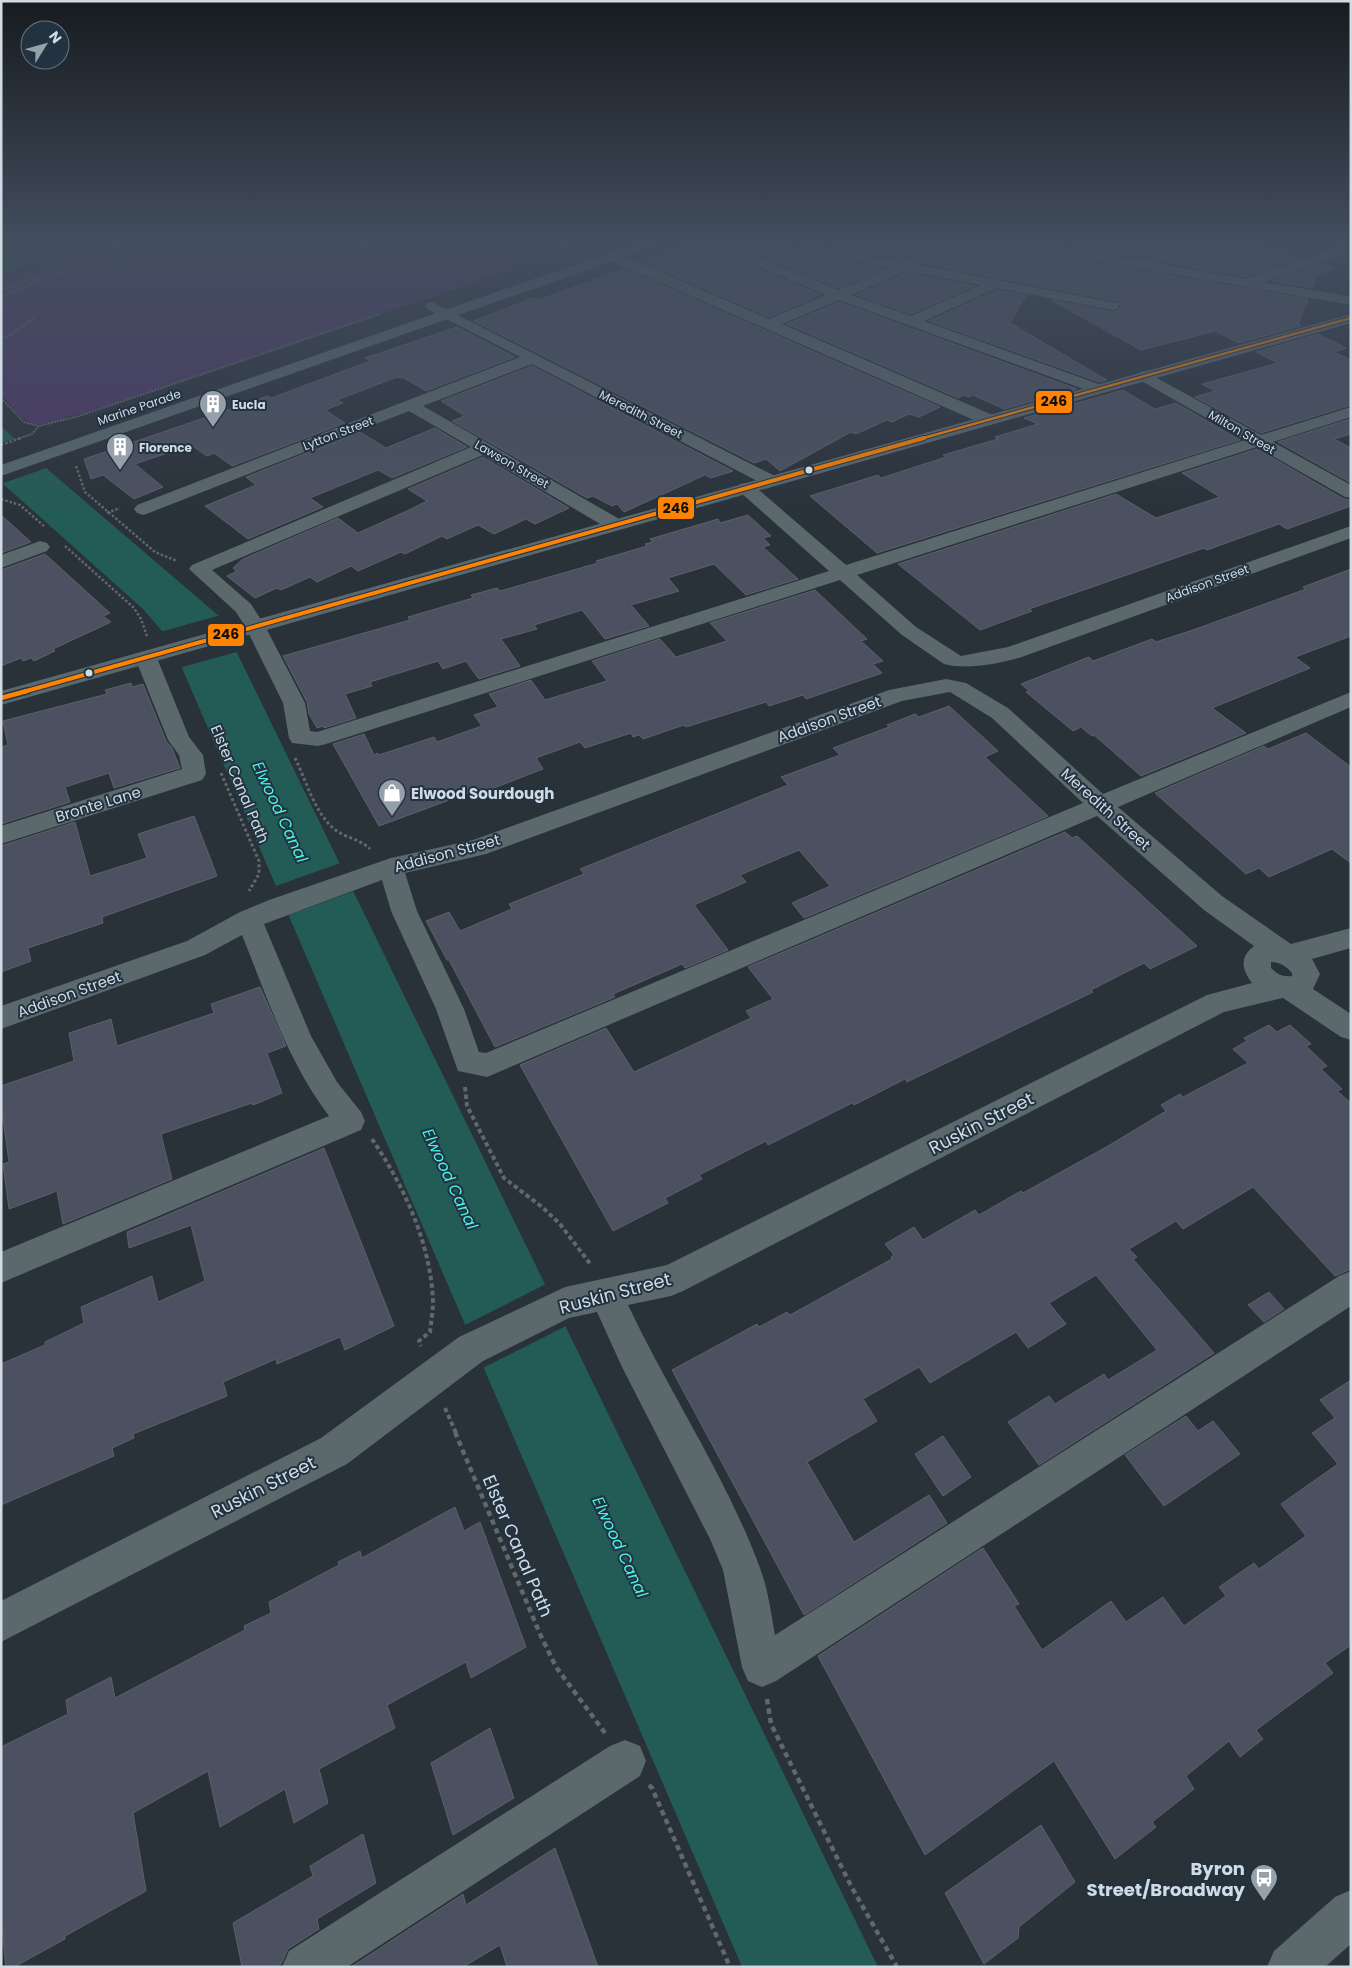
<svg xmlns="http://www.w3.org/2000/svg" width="1352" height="1968" font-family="Poppins,sans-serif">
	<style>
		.green { fill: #4c3867 }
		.forest { fill: #5c437c }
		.water { fill: #235c57 }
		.pier { fill: #293139 }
		.building { fill: #4b5161; stroke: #5d6169 }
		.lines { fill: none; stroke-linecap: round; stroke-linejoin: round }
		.path-far4 { stroke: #5e686d; stroke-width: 2; stroke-dasharray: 2 1; stroke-linecap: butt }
		.path-far3 { stroke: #5e686d; stroke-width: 2.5; stroke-dasharray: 2.5 2; stroke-linecap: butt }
		.path-far2 { stroke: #5e686d; stroke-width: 3; stroke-dasharray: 3 2.5; stroke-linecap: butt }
		.path-far1 { stroke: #5e686d; stroke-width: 4; stroke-dasharray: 4.5 3; stroke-linecap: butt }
		.path { stroke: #5e686d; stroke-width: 4.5; stroke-dasharray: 5.5 4; stroke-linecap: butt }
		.minor { fill: #5b686c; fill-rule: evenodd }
		.major { fill: #58686f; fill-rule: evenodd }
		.bus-1-far2-casing { stroke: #223240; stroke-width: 4.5 }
		.bus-1-far1-casing { stroke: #223240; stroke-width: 6 }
		.bus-1-casing { stroke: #223240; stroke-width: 8 }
		.bus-1-far2 { stroke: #ff8200; stroke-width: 2.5 }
		.bus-1-far1 { stroke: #ff8200; stroke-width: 4 }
		.bus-1 { stroke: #ff8200; stroke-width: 4.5 }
		.bus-dot { fill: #d1dbe4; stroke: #223240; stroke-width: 2 }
		.labels { text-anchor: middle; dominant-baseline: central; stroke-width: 4; stroke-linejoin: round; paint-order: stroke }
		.far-poi-label { font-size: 12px; font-weight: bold; fill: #d1dbe4; stroke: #223240; text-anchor: start }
		.far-street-label { font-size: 12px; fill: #d1dbe4; stroke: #223240 }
		.street-label { font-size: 15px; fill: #d1dbe4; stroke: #223240 }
		.poi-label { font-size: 15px; font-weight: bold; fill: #d1dbe4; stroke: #223240; text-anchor: start }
		.water-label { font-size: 16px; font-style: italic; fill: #48f1e1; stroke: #223240 }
		.near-street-label { font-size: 18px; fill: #d1dbe4; stroke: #223240 }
		.near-poi-label { font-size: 18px; font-weight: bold; fill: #d1dbe4; stroke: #223240; text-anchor: end }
		.line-badge { stroke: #223240; stroke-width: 2 }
		.pale-badge-label { font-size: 14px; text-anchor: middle; font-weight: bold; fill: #111 }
	</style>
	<rect width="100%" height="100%" fill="#293139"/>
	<!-- green -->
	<path class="green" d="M102 242H157L116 255 107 263 167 242 583 243 446 292 82 414 66 417 64 420C26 430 26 422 1 395V280L45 265Z"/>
	<!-- forest -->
	<path class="forest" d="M507 242H579L583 243 524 247Z"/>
	<!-- water -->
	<g class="water">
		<path d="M1 242H87L1 275Z"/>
		<path d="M1 426 46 468 219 616 878 1967H742L182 668 162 631 143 609 1 482Z"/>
	</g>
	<!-- pier -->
	<g class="pier">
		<path d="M87 242H90L88 244 1 278V275Z"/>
		<path d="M17 438 49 467 1 484V443Z"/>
		<path d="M221 615 240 651 179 668 160 632Z"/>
		<path d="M343 862 357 890 286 916 273 887Z"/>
		<path d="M548 1283 568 1325 481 1369 463 1326Z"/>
	</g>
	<!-- building -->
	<g class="building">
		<path d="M690 242H940L903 260 807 242 758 259 755 263 758 269 821 295 769 317 643 262 655 257 652 256Z"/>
		<path d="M964 242H1000L1009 248 1308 299 1298 325 1301 326 1239 343 1215 331 1141 350 1051 300 1112 312 1117 311 1121 307 1117 301 925 264 961 247Z"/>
		<path d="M1044 242H1177L1141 259Z"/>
		<path d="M1202 242H1251L1302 257 1246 277 1163 262 1199 247Z"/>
		<path d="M808 254 884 269 838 288 781 264Z"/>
		<path d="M1321 263 1335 268 1317 275 1312 288 1271 281Z"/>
		<path d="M625 269 940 407 919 417 909 414 892 422 887 420 856 434 851 432 780 471 766 459 754 463 474 321 533 298 538 300Z"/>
		<path d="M906 273 975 286 911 314 856 295Z"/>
		<path d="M997 290 1026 295 1010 323 1107 380 1099 382 929 321Z"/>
		<path d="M839 302 1077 389 1004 409 973 395 969 397 964 395 958 398 787 324Z"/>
		<path d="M457 327 515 357 426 391 404 378 397 377 337 400 343 403 325 410 345 423 232 466 214 453 207 456 191 445 135 464 163 487 134 499 103 475 91 479 84 459 268 396 271 398 370 361 365 358Z"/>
		<path d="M1318 334 1346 348 1334 352 1351 360V405L1261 433 1195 397 1215 391 1202 384 1278 363 1256 352Z"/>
		<path d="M532 366 733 471 711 478 705 475 624 512 617 504 612 506 593 496 587 498 452 421 465 416 441 401Z"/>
		<path d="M1123 390 1155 409 1176 403 1240 440 877 553 810 496 878 475 881 478 946 457 943 455 998 439 995 437 1038 424 1024 418Z"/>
		<path d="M1350 419 1351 434 1334 439 1351 448V483L1278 442Z"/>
		<path d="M435 428 467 447 392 478 378 470 310 498 323 507 248 539 205 506 256 485 246 477 360 432 386 448Z"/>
		<path d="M1257 449 1344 499 1351 500V506L1287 529 1279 524 1207 550 1204 548 1029 609 1032 611 980 630 898 564 1116 494 1156 518 1220 497 1182 473Z"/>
		<path d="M483 457 569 508 535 524 526 519 494 534 478 525 447 539 442 536 405 554 401 552 358 571 351 566 317 582 310 577 281 590 277 588 255 598 227 576 237 571 233 568 243 559 338 518 358 533 409 510 427 501 408 489Z"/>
		<path d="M1 515 31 542 1 553Z"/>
		<path d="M748 515 771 536 763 538 770 545 763 547 798 579 746 595 714 564 668 578 679 591 631 605 649 626 605 639 582 610 534 625 537 629 501 639 520 666 479 679 466 661 443 669 438 661 370 682 372 686 345 694 356 718 324 728 323 726 317 728 309 714 307 702 283 656 410 620 408 617 473 598 471 595 497 588 500 591 598 563 596 561 647 546 645 544 653 542 650 539 718 519 720 523Z"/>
		<path d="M45 554 110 613 103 616 111 622 53 649 55 651 34 661 31 658 23 661 21 658 1 666V570Z"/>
		<path d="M1351 569V636L1295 657 1310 668 1212 708 1246 733 1141 776 1094 735 1092 736 1081 727 1073 731 1026 692 1029 691 1021 684 1089 657 1093 661 1152 639 1156 642 1193 630 1306 589 1303 587Z"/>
		<path d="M815 590 867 639 861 641 883 661 873 664 882 673 806 699 803 695 769 706 766 702 686 727 684 725 643 739 639 735 633 737 631 733 585 748 580 742 536 758 543 769 476 795 474 791 379 826 333 744 364 734 374 755 378 753 379 755 434 737 437 742 482 726 474 715 498 707 489 694 531 680 545 700 607 681 592 661 660 639 676 657 727 641 710 623Z"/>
		<path d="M131 683 132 687 143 684 166 741 172 748 180 768 114 788 109 773 65 787 70 802 1 824V747L8 745 3 721 107 694 105 690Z"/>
		<path d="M949 706 998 751 985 757 1048 816 804 918 792 903 830 886 799 850 740 875 746 882 694 905 728 950 685 968 682 964 613 994 615 997 495 1047 449 960H447L426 921 449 912 460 931 512 909 509 904 584 874 580 869 788 785 781 777 840 755 833 748 889 727 887 725 915 714 919 717Z"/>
		<path d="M1306 733 1351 767V863L1332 849 1269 877 1259 868 1246 874 1155 793 1264 746 1268 749Z"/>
		<path d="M194 816 217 876 102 917 103 923 28 948 31 961 1 972V846L75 822 90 876 147 858 138 834Z"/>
		<path d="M1065 832 1072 838 1077 836 1197 946 1150 969 1144 963 1091 990 1093 992 907 1082 905 1079 854 1105 852 1103 768 1145 766 1141 699 1175 702 1179 665 1198 668 1203 613 1231 520 1065 606 1028 634 1072 751 1018 746 1011 773 999 748 967Z"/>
		<path d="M260 987 286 1046 267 1053 282 1093 253 1105 252 1103 161 1134 172 1179 63 1224 57 1191 9 1209 3 1164 9 1162 1 1104V1086L74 1061 69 1033 111 1019 117 1046 214 1013 211 1004Z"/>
		<path d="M1269 1025 1277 1032 1290 1025 1311 1044 1306 1046 1327 1066 1321 1069 1342 1089 1337 1091 1351 1103V1269L1335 1276 1253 1187 1183 1229 1176 1221 1129 1249 1137 1257 1133 1259 1214 1353 1039 1465 1008 1422 1049 1396 1055 1404 1104 1374 1108 1380 1157 1350 1096 1275 1049 1303 1066 1324 1028 1348 1016 1332 930 1383 919 1367 863 1399 877 1421 807 1462 854 1542 929 1495 947 1523 804 1615 672 1370 757 1324 759 1327 787 1312 790 1315 892 1259 891 1257 894 1255 885 1244 914 1227 923 1240 975 1210 979 1215 1021 1191 1023 1193 1108 1146 1166 1111 1161 1105 1180 1094 1183 1097 1248 1063 1233 1049 1247 1041 1244 1038Z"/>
		<path d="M324 1148 394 1326 345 1350 340 1337 277 1364 276 1359 223 1382 227 1396 133 1434 134 1438 112 1448 114 1456 1 1505V1364L45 1345V1342L84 1323 81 1307 152 1276 158 1302 205 1281 191 1225 129 1248 127 1232Z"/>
		<path d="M1269 1292 1284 1309 1264 1322 1248 1305Z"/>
		<path d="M1351 1380V1645L1325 1663 1333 1673 1256 1730 1263 1739 1240 1757 1229 1741 1186 1776 1194 1789 1152 1822 1156 1827 1115 1859 1054 1761 925 1855 818 1656 983 1548 1019 1604 1014 1606 1042 1650 1111 1601 1126 1622 1163 1597 1184 1626 1226 1596 1219 1587 1254 1563 1259 1569 1306 1536 1281 1504 1338 1464 1312 1433 1335 1418 1320 1400Z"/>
		<path d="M1186 1416 1198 1431 1213 1421 1240 1454 1164 1506 1125 1455Z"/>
		<path d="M943 1436 971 1477 943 1496 915 1454Z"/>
		<path d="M455 1507 464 1531 480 1522 526 1647 471 1678 466 1662 387 1705 395 1728 319 1769 328 1803 294 1823 285 1789 220 1827 208 1771 133 1813 146 1891 65 1936V1939L14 1967H6L1 1918V1747L68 1714 66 1700 111 1677 115 1698 245 1630 244 1626 271 1613 269 1602 339 1565 338 1562 360 1551 362 1558Z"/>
		<path d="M490 1728 514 1798 453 1835 431 1763Z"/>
		<path d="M1041 1825 1075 1882 1019 1927 1018 1938 984 1964 945 1893Z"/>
		<path d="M363 1834 376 1883 317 1919 319 1929 288 1949 281 1964 276 1967H242L233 1923 313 1876 310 1866Z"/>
		<path d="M555 1848 598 1967H507L500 1945 463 1967H351L463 1894 466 1905Z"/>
	</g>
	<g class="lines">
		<!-- path-far4 -->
		<g class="path-far4">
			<path d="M353 242 400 259 422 263 578 245"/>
			<path d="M1 290 94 257 123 242"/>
			<path d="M1 297 40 280 165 242"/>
			<path d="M1 338 11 335 36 316"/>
			<path d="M1 398 24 422 39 426"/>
			<path d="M17 439 32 434 39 426 79 416 380 314"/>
		</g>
		<!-- path-far3 -->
		<g class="path-far3">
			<path d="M1 445 21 438"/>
			<path d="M76 466 85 492 155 552 177 561"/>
			<path d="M1 499 20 505 44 526"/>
			<path d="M107 513 120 508"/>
			<path d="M65 546 134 608 141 619 147 636"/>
		</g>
		<!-- path-far2 -->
		<g class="path-far2">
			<path d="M295 758C306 780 314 811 333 828 344 838 359 838 370 849"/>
			<path d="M221 773 259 861V874L249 891"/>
		</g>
		<!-- path-far1 -->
		<g class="path-far1">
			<path d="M465 1087 467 1106 504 1178 542 1207 560 1224 591 1265"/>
			<path d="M372 1139C404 1186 431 1244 433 1302 433 1311 431 1322 430 1332L419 1341 421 1346"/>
			<path d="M445 1408 456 1433"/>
		</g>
		<!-- path -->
		<g class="path">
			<path d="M455 1432 540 1634 556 1667 605 1733"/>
			<path d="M767 1699 771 1724 851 1886 897 1967"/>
			<path d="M649 1785 652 1788 730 1967"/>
		</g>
		<!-- minor -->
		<g class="minor">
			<path d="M944 242H962L960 245 919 265 1117 303 1119 306 1117 309 1112 310 997 288 924 321 1104 386 1106 389 1104 392H1092L839 300 782 324 995 416 997 420 995 424H983L607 259 605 256 607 253H617L769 319 826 295 759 267 757 264 759 261 807 244 903 262ZM808 252 890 268 838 290 776 264ZM906 271 981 285 911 316 851 295Z"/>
			<path d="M1002 242H1033L1141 261 1182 242H1200L1198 245 1157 263 1246 279 1351 242V250L1264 282 1351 297V305L1009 246Z"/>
			<path d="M432 302 777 477 780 481 777 485 771 486 765 485 532 364 423 406 621 520 623 524 621 528 614 530 607 528 483 455 212 570 251 604 265 626 305 703 310 731 317 732 829 571 740 492 737 488 740 484 746 483 752 484 846 565 1245 440 1138 379 1136 376 1138 373 1144 371 1261 435 1351 407V417L1273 442 1351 485V498L1345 497 1257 447 857 575 916 627 961 656 1008 647 1351 526V538L1019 658C995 664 968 670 944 664L902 635 840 580 326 744 318 746 292 743 289 738 283 703 245 626 236 612 189 569 192 565 471 447 409 411 149 513 143 515 137 513 134 509 137 505 520 357 427 309 425 306 427 303Z"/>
			<path d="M40 541 47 543 50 547 47 551 1 568V555Z"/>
			<path d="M146 652 154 653 157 658 189 737 203 755 206 774 202 780 1 844V826L182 769 179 755 168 740 135 658 138 653Z"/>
			<path d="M946 679 966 683 1008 708 1103 794 1351 692V707L1118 807 1222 896 1291 944 1351 928V948L1312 959 1320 974 1313 989 1351 1014V1040L1341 1037 1283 998 1224 1012 683 1291 671 1296 628 1305C670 1394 726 1476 760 1568 768 1589 771 1613 775 1635L1339 1276 1351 1271V1306L776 1681 762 1687 748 1681 742 1667 723 1570 710 1539 622 1367 597 1312 569 1318 483 1361 347 1464 1 1642V1601L321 1438 459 1337 565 1287 667 1265 1207 995 1252 983C1242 969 1239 958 1254 946L1204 910 1097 816 487 1077 458 1071 436 1009 391 911 382 880 264 924 311 1036 337 1082 361 1112 365 1121 361 1130 1 1283V1252L329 1116C288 1062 267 997 242 935L205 955 1 1029V1006L187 941 240 912 269 900 391 858 473 840 889 690ZM950 692 992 718 1083 803 486 1053 479 1052 464 1009 417 911 405 873 486 854 902 701ZM1271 962C1280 962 1286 966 1292 973V976C1282 977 1277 974 1271 968Z"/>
			<path d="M625 1740 640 1746 646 1761 640 1776 347 1967H282L289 1951 610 1746Z"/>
			<path d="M1351 1890V1944L1325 1967H1267L1274 1951 1335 1897Z"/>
		</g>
		<!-- major -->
		<g class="major">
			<path d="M640 242H660L658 245 1 476V465Z"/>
			<path d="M1351 314V323L1 705V691Z"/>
		</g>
		<defs>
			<path id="bus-1-far2" d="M920 439 1351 318"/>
			<path id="bus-1-far1" d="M23 692 924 438"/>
			<path id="bus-1" d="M1 698 27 691"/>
		</defs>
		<!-- bus-1-far2 casing -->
		<use href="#bus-1-far2" class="bus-1-far2-casing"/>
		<!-- bus-1-far1 casing -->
		<use href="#bus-1-far1" class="bus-1-far1-casing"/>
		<!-- bus-1 casing -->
		<use href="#bus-1" class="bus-1-casing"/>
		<!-- bus-1-far2 -->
		<use href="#bus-1-far2" class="bus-1-far2"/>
		<!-- bus-1-far1 -->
		<use href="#bus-1-far1" class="bus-1-far1"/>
		<!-- bus-1 -->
		<use href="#bus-1" class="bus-1"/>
	</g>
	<!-- sky -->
	<linearGradient id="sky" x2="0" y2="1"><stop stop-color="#171b1f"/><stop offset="0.47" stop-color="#434e5f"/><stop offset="1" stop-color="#434e5f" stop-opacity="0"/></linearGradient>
	<rect width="1352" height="518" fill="url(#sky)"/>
	<!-- icons -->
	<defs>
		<symbol id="building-pin" viewBox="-11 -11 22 30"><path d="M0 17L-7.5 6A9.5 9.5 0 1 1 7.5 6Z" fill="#96a0a8" stroke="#223240"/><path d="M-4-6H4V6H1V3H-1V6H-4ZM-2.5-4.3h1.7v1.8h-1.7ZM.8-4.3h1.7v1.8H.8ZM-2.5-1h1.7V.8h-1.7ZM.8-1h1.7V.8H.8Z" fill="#fff"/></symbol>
		<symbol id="shop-pin" viewBox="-11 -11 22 30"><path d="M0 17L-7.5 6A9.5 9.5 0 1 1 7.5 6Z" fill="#96a0a8" stroke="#223240"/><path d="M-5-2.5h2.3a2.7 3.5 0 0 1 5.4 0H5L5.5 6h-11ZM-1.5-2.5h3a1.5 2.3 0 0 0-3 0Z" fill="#fff"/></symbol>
		<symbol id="bus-pin" viewBox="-11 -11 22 30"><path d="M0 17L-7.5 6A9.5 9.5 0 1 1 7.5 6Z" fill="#96a0a8" stroke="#223240"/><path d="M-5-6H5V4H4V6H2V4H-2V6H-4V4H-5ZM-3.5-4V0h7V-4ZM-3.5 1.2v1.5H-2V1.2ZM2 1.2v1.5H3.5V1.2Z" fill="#fff"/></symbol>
	</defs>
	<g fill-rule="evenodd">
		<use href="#building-pin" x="197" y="388" width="32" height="43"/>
		<use href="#building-pin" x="104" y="431" width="32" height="43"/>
		<use href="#shop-pin" x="376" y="777" width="32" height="43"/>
		<use href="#bus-pin" x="1248" y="1862" width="32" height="43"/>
	</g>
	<!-- markers -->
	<g class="bus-dot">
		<circle cx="809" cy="470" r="4.5"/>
		<circle cx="89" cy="673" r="4.5"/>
	</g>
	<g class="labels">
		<!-- far-poi labels -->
		<g class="far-poi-label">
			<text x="232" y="404">Eucla</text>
			<text x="139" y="447">Florence</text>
		</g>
		<!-- far-street labels -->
		<g class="far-street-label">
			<text transform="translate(139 407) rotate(-19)">Marine Parade</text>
			<text transform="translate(641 414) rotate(27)">Meredith Street</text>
			<text transform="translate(1242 432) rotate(30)">Milton Street</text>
			<text transform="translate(338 433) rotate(-21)">Lytton Street</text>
			<text transform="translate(512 464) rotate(30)">Lawson Street</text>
			<text transform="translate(1207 583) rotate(-20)">Addison Street</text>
		</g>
		<!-- street labels -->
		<g class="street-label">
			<text transform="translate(829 719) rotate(-20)">Addison Street</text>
			<text transform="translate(240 784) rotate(67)">Elster Canal Path</text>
			<text transform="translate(98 804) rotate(-17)">Bronte Lane</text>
			<text transform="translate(1106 809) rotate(42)">Meredith Street</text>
			<text transform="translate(447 853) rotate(-15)">Addison Street</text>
			<text transform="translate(69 994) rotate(-20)">Addison Street</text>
		</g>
		<!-- poi labels -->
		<g class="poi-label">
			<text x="411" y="793">Elwood Sourdough</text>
		</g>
		<!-- water labels -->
		<g class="water-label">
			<text transform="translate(280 812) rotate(65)">Elwood Canal</text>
			<text transform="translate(450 1179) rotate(65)">Elwood Canal</text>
			<text transform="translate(620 1547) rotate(65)">Elwood Canal</text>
		</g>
		<!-- near-street labels -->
		<g class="near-street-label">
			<text transform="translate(981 1123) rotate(-27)">Ruskin Street</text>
			<text transform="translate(615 1293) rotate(-15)">Ruskin Street</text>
			<text transform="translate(263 1487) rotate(-27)">Ruskin Street</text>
			<text transform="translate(518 1546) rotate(67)">Elster Canal Path</text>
		</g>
		<!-- near-poi labels -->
		<g class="near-poi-label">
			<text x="1245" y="1868">Byron<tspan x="1245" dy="21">Street/Broadway</tspan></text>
		</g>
	</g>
	<g class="line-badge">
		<rect x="1035" y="390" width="38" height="24" rx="5" fill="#ff8200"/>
		<rect x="657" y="496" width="38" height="24" rx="5" fill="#ff8200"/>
		<rect x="207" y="623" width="38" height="24" rx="5" fill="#ff8200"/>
	</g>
	<g class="pale-badge-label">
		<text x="1054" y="406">246</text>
		<text x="676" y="513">246</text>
		<text x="226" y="639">246</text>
	</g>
	<!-- border -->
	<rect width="1352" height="1968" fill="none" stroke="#d1dbe4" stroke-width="5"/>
	<!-- north arrow -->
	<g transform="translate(45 45) rotate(53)"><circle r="24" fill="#223240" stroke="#687682"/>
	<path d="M0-4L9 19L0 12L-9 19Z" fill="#96a0a8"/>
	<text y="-8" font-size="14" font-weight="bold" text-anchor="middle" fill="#d1dbe4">N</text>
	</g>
</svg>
